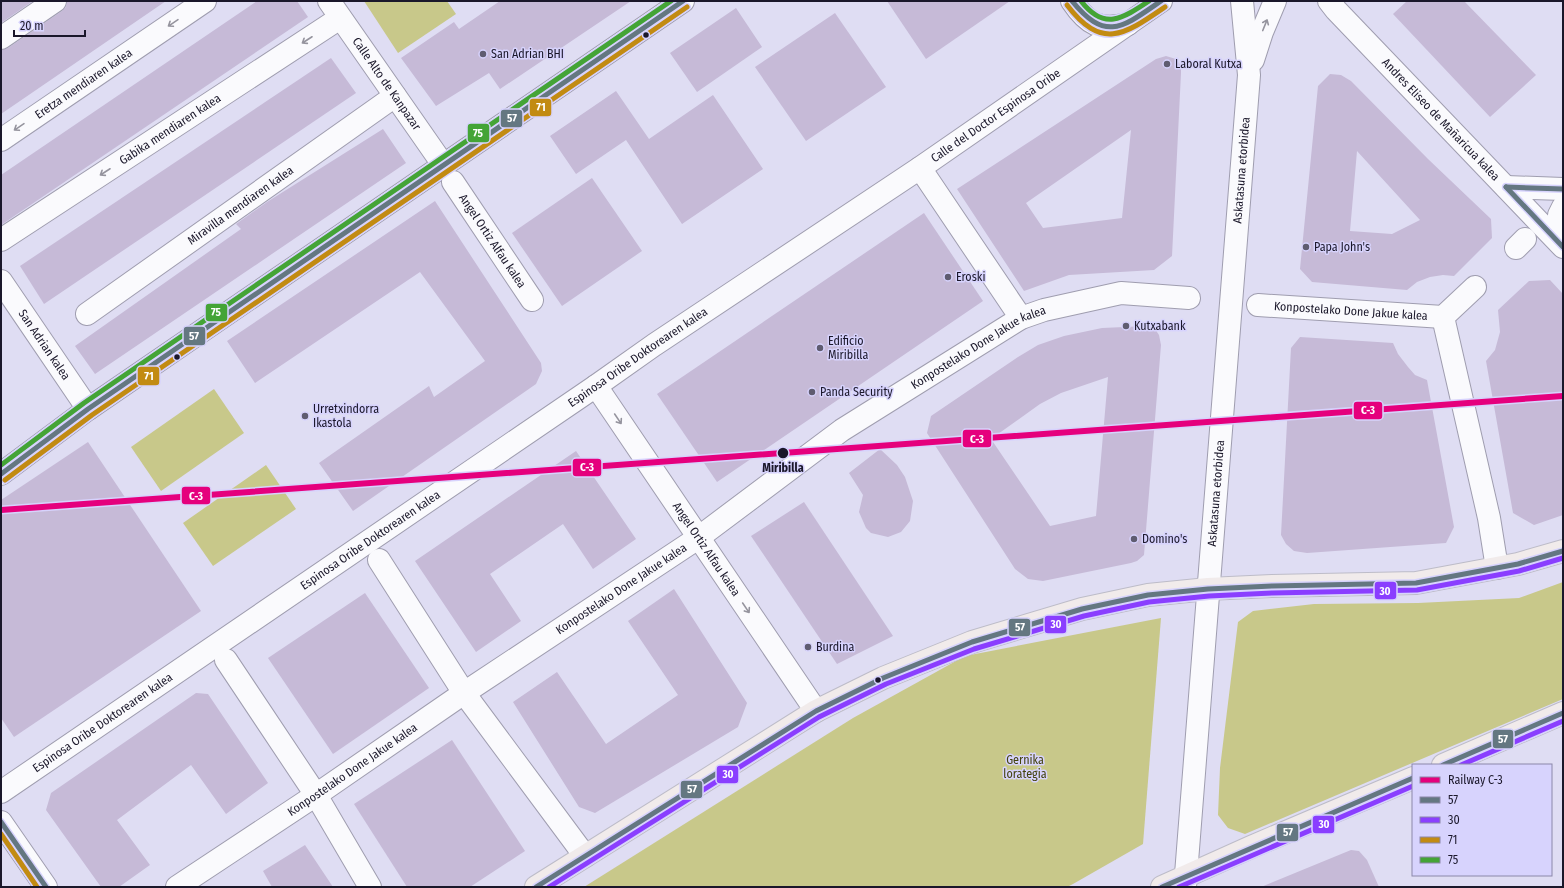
<svg xmlns="http://www.w3.org/2000/svg" width="1564" height="888" font-family="'Fira Sans Condensed',sans-serif">
	<style>
		.green { fill: #c8c88a }
		.building { fill: #c6bad7; fill-rule: evenodd }
		.lines { fill: none; stroke-linecap: round; stroke-linejoin: round }
		.minor-casing { stroke: #9f9daf; stroke-width: 24 }
		.major-casing { stroke: #bdbcc8; stroke-width: 24 }
		.minor { stroke: #fafafd; stroke-width: 22 }
		.major { stroke: #f1ebeb; stroke-width: 22 }
		.bus-1-casing { stroke: #d7d3fd; stroke-width: 8 }
		.bus-2-casing { stroke: #d7d3fd; stroke-width: 8 }
		.bus-3-casing { stroke: #d7d3fd; stroke-width: 8 }
		.bus-4-casing { stroke: #d7d3fd; stroke-width: 8 }
		.bus-1 { stroke: #647781; stroke-width: 5 }
		.bus-2 { stroke: #8a3eff; stroke-width: 5 }
		.bus-3 { stroke: #c28b12; stroke-width: 5 }
		.bus-4 { stroke: #44a436; stroke-width: 5 }
		.rail-1-casing { stroke: #d7d3fd; stroke-width: 9 }
		.rail-1 { stroke: #e5007d; stroke-width: 6 }
		.oneway { stroke: #95949e }
		.bus-dot { fill: #1a172a; stroke: #d7d3fd; stroke-width: 1.5 }
		.poi-dot { fill: #5f5c70; stroke: #d7d3fd; stroke-width: 1.5 }
		.labels { text-anchor: middle; dominant-baseline: central; stroke-width: 3; stroke-linejoin: round; paint-order: stroke }
		.poi-label { font-size: 12px; fill: #1a172a; stroke: #d7d3fd; text-anchor: start }
		.street-label { font-size: 12px; fill: #1a172a; stroke: #d7d3fd }
		.stop-label { font-size: 12px; font-weight: bold; fill: #1a172a; stroke: #d7d3fd }
		.park-label { font-size: 12px; fill: #43430e; stroke: #d7d3fd }
		.line-badge { stroke: #d7d3fd; stroke-width: 1.5 }
		.badge-label { font-size: 11px; text-anchor: middle; font-weight: bold; fill: #fff }
	</style>
	<rect width="100%" height="100%" fill="#dfddf3"/>
	<!-- green -->
	<g class="green">
		<path d="M364 1H447L456 14 398 53Z"/>
		<path d="M214 389 244 433 161 491 131 447Z"/>
		<path d="M266 465 296 509 213 566 183 523Z"/>
		<path d="M1563 582V699L1245 834 1228 828 1218 815 1220 768 1238 622 1253 611 1314 604 1418 603 1519 598Z"/>
		<path d="M1161 618 1143 844 1073 884 1067 887H584L853 718 965 656Z"/>
	</g>
	<!-- building -->
	<g class="building">
		<path d="M1 1H33L1 23Z"/>
		<path d="M67 1H166L1 114V50L8 48 62 11 66 7Z"/>
		<path d="M257 1H297L308 17 1 225V175Z"/>
		<path d="M500 1H631L500 89 489 73 436 106 401 58 454 22 459 29Z"/>
		<path d="M887 1H1010L926 59Z"/>
		<path d="M1407 1H1464L1536 75 1490 117 1393 14Z"/>
		<path d="M736 8 762 47 697 92 670 53Z"/>
		<path d="M835 13 886 87 806 141 755 67Z"/>
		<path d="M1166 56 1176 59 1181 66V73L1172 256 1154 270 1069 275 1024 291 957 189 1156 59ZM1131 130 1122 218 1043 228 1026 203Z"/>
		<path d="M331 58 356 93 44 304 20 266Z"/>
		<path d="M1330 74 1341 75 1351 81 1428 159 1491 219 1492 238 1454 276 1443 275 1430 277 1417 282 1407 290 1312 282 1300 269 1318 86ZM1357 151 1420 220 1392 234 1350 231Z"/>
		<path d="M616 91 649 139 713 95 763 169 682 224 626 140 576 174 550 136Z"/>
		<path d="M383 129 406 163 95 374 75 346 241 229 236 224 267 202Z"/>
		<path d="M592 178 642 251 562 306 512 233Z"/>
		<path d="M435 201 541 363 542 371 536 384 353 511 319 463 429 386 434 397 485 361 420 272 255 383 227 341Z"/>
		<path d="M924 213 983 301 717 482 657 394Z"/>
		<path d="M1550 280 1563 294V515L1534 525 1513 513 1486 361 1495 350 1500 332 1498 310 1529 281Z"/>
		<path d="M1147 326 1155 329 1159 335 1161 345 1144 555 1137 561 1131 563 1043 581 1028 579 1015 569 927 433 931 416 1018 357 1038 345 1064 336 1102 328ZM1108 377 1096 516 1050 526 991 439 1040 404 1061 393Z"/>
		<path d="M1300 337 1393 343 1398 354 1408 367 1415 375 1427 380 1454 527 1446 543 1307 553 1294 551 1286 544 1281 535 1291 348Z"/>
		<path d="M88 442 201 611 14 737 1 718V500Z"/>
		<path d="M880 449 897 465 905 477 913 501 910 521 901 532 888 537 871 533 866 528 859 512 863 495 849 473Z"/>
		<path d="M576 451 636 539 593 569 563 524 490 574 521 621 476 652 415 561Z"/>
		<path d="M804 502 893 636 837 664 751 536Z"/>
		<path d="M674 589 747 703 738 727 595 813 579 807 513 702 557 672 606 744 678 695 628 621Z"/>
		<path d="M365 593 429 688 333 754 268 658Z"/>
		<path d="M196 693 208 694 268 783 226 814 191 765 117 820 150 865 119 887H101L46 810 51 793Z"/>
		<path d="M452 740 525 851 470 887H407L354 804Z"/>
		<path d="M305 845 333 887H272L263 871Z"/>
		<path d="M1351 850 1359 851 1367 860 1379 887H1261Z"/>
	</g>
	<g class="lines">
		<defs>
			<g id="minor">
				<path id="s1" d="M329 1 444 166"/>
				<path d="M1072 1C1088 25 1100 31 1128 24"/>
				<path id="s2" d="M1329 1 1336 10 1563 247"/>
				<path d="M1 38 55 1"/>
				<path d="M1253 60 1262 32 1275 1"/>
				<path id="s3" d="M1 140 205 1"/>
				<path d="M920 168 1021 318"/>
				<path id="s4" d="M453 182 532 300"/>
				<path d="M1506 187 1563 189"/>
				<path id="s5" d="M1 240 340 18"/>
				<path d="M1561 244 1559 215 1563 207"/>
				<path d="M1516 248 1525 239"/>
				<path id="s6" d="M1 281 88 409"/>
				<path id="s7" d="M1258 305 1443 317 1475 287"/>
				<path id="s8" d="M87 314 395 96"/>
				<path d="M1443 317 1489 518 1497 568"/>
				<path id="s9" d="M596 386 816 711"/>
				<path d="M1 474 88 409 683 1"/>
				<path d="M379 560 464 693 585 856"/>
				<path d="M226 660 316 795 370 887"/>
				<path id="s10" d="M1 792 596 386 654 345 920 168 1161 1"/>
				<path d="M1 822 46 887"/>
				<path id="s11" d="M177 887 316 795 464 693 698 538 842 430 1021 318 1044 310 1121 293 1189 298"/>
				<path id="s12" d="M1185 887 1249 75 1242 1"/>
			</g>
			<g id="major">
				<path d="M1443 765 1563 713"/>
				<path d="M536 887 816 711 883 678 972 642 1082 609 1148 595 1208 589 1272 586 1416 583 1518 564 1563 551"/>
				<path d="M1162 887 1251 847 1413 778"/>
			</g>
		</defs>
		<!-- minor casing -->
		<use href="#minor" class="minor-casing"/>
		<!-- major casing -->
		<use href="#major" class="major-casing"/>
		<!-- minor -->
		<use href="#minor" class="minor"/>
		<!-- major -->
		<use href="#major" class="major"/>
		<defs>
			<g id="bus-1">
				<path d="M1072 1C1106 43 1123 27 1161 1"/>
				<path d="M1506 187 1563 247"/>
				<path d="M1506 187 1563 189"/>
				<path d="M1 474 88 409 683 1"/>
				<path d="M1443 765 1563 713"/>
				<path d="M1 822 46 887"/>
				<path d="M536 887 816 711 883 678 972 642 1082 609 1148 595 1208 589 1272 586 1416 583 1518 564 1563 551"/>
				<path d="M1162 887 1413 778"/>
			</g>
			<g id="bus-2">
				<path d="M1461 765 1563 721"/>
				<path d="M549 887 819 717 886 684 974 649 1084 616 1149 602 1209 596 1272 593 1417 590 1519 571 1563 558"/>
				<path d="M1179 887 1413 786"/>
			</g>
			<g id="bus-3">
				<path d="M1067 5C1102 51 1124 35 1165 7"/>
				<path d="M5 480 92 415 687 7"/>
				<path d="M1 834 37 887"/>
			</g>
			<g id="bus-4">
				<path d="M1081 1C1104 31 1122 19 1149 1"/>
				<path d="M1 465 84 403 671 1"/>
			</g>
		</defs>
		<!-- bus-1 casing -->
		<use href="#bus-1" class="bus-1-casing"/>
		<!-- bus-2 casing -->
		<use href="#bus-2" class="bus-2-casing"/>
		<!-- bus-3 casing -->
		<use href="#bus-3" class="bus-3-casing"/>
		<!-- bus-4 casing -->
		<use href="#bus-4" class="bus-4-casing"/>
		<!-- bus-1 -->
		<use href="#bus-1" class="bus-1"/>
		<!-- bus-2 -->
		<use href="#bus-2" class="bus-2"/>
		<!-- bus-3 -->
		<use href="#bus-3" class="bus-3"/>
		<!-- bus-4 -->
		<use href="#bus-4" class="bus-4"/>
		<defs>
			<path id="rail-1" d="M1 510 1563 396"/>
		</defs>
		<!-- rail-1 casing -->
		<use href="#rail-1" class="rail-1-casing"/>
		<!-- rail-1 -->
		<use href="#rail-1" class="rail-1"/>
	</g>
	<!-- one-way arrows -->
	<defs><path id="oneway-shaft" d="M-6 0H5M1.5-3L5.5 0L1.5 3" fill="none" stroke-width="1.6" stroke-linecap="round" stroke-linejoin="round"/></defs>
	<g class="oneway">
		<use href="#oneway-shaft" transform="translate(173 23) rotate(146)"/>
		<use href="#oneway-shaft" transform="translate(1265 25) rotate(-68)"/>
		<use href="#oneway-shaft" transform="translate(307 40) rotate(147)"/>
		<use href="#oneway-shaft" transform="translate(19 127) rotate(146)"/>
		<use href="#oneway-shaft" transform="translate(105 172) rotate(147)"/>
		<use href="#oneway-shaft" transform="translate(618 419) rotate(56)"/>
		<use href="#oneway-shaft" transform="translate(746 608) rotate(56)"/>
	</g>
	<!-- markers -->
	<g class="bus-dot">
		<circle cx="646" cy="35" r="3.5"/>
		<circle cx="177" cy="357" r="3.5"/>
		<circle cx="783" cy="453" r="6"/>
		<circle cx="878" cy="680" r="3.5"/>
	</g>
	<g class="poi-dot">
		<circle cx="483" cy="54" r="4"/>
		<circle cx="1167" cy="64" r="4"/>
		<circle cx="1306" cy="247" r="4"/>
		<circle cx="948" cy="277" r="4"/>
		<circle cx="1126" cy="326" r="4"/>
		<circle cx="820" cy="348" r="4"/>
		<circle cx="812" cy="392" r="4"/>
		<circle cx="305" cy="416" r="4"/>
		<circle cx="1134" cy="539" r="4"/>
		<circle cx="808" cy="647" r="4"/>
	</g>
	<g class="labels">
		<!-- poi labels -->
		<g class="poi-label">
			<text x="491" y="54">San Adrian BHI</text>
			<text x="1175" y="64">Laboral Kutxa</text>
			<text x="1314" y="247">Papa John's</text>
			<text x="956" y="277">Eroski</text>
			<text x="1134" y="326">Kutxabank</text>
			<text x="828" y="341">Edificio<tspan x="828" dy="14">Miribilla</tspan></text>
			<text x="820" y="392">Panda Security</text>
			<text x="313" y="409">Urretxindorra<tspan x="313" dy="14">Ikastola</tspan></text>
			<text x="1142" y="539">Domino's</text>
			<text x="816" y="647">Burdina</text>
		</g>
		<!-- street labels -->
		<g class="street-label">
			<text stroke="none"><textPath href="#s3" startOffset="100">Eretza mendiaren kalea</textPath></text>
			<text stroke="none"><textPath href="#s1" startOffset="101">Calle Alto de Kanpazar</textPath></text>
			<text stroke="none"><textPath href="#s10" startOffset="1203">Calle del Doctor Espinosa Oribe</textPath></text>
			<text stroke="none"><textPath href="#s2" startOffset="163">Andres Eliseo de Mañaricua kalea</textPath></text>
			<text stroke="none"><textPath href="#s5" startOffset="202">Gabika mendiaren kalea</textPath></text>
			<text stroke="none"><textPath href="#s12" startOffset="719">Askatasuna etorbidea</textPath></text>
			<text stroke="none"><textPath href="#s8" startOffset="188">Miravilla mendiaren kalea</textPath></text>
			<text stroke="none"><textPath href="#s4" startOffset="71">Angel Ortiz Alfau kalea</textPath></text>
			<text stroke="none"><textPath href="#s7" startOffset="93">Konpostelako Done Jakue kalea</textPath></text>
			<text stroke="none"><textPath href="#s6" startOffset="77">San Adrian kalea</textPath></text>
			<text stroke="none"><textPath href="#s11" startOffset="967">Konpostelako Done Jakue kalea</textPath></text>
			<text stroke="none"><textPath href="#s10" startOffset="771">Espinosa Oribe Doktorearen kalea</textPath></text>
			<text stroke="none"><textPath href="#s12" startOffset="395">Askatasuna etorbidea</textPath></text>
			<text stroke="none"><textPath href="#s10" startOffset="447">Espinosa Oribe Doktorearen kalea</textPath></text>
			<text stroke="none"><textPath href="#s9" startOffset="197">Angel Ortiz Alfau kalea</textPath></text>
			<text stroke="none"><textPath href="#s11" startOffset="535">Konpostelako Done Jakue kalea</textPath></text>
			<text stroke="none"><textPath href="#s10" startOffset="123">Espinosa Oribe Doktorearen kalea</textPath></text>
			<text stroke="none"><textPath href="#s11" startOffset="211">Konpostelako Done Jakue kalea</textPath></text>
		</g>
		<!-- stop labels -->
		<g class="stop-label">
			<text x="783" y="468">Miribilla</text>
		</g>
		<!-- park labels -->
		<g class="park-label">
			<text x="1025" y="760">Gernika<tspan x="1025" dy="14">lorategia</tspan></text>
		</g>
	</g>
	<g class="line-badge">
		<rect x="529" y="98" width="23" height="19" rx="4" fill="#c28b12"/>
		<rect x="500" y="109" width="23" height="19" rx="4" fill="#647781"/>
		<rect x="467" y="123" width="23" height="20" rx="4" fill="#44a436"/>
		<rect x="205" y="303" width="23" height="19" rx="4" fill="#44a436"/>
		<rect x="183" y="326" width="23" height="20" rx="4" fill="#647781"/>
		<rect x="137" y="366" width="23" height="20" rx="4" fill="#c28b12"/>
		<rect x="1353" y="401" width="30" height="19" rx="4" fill="#e5007d"/>
		<rect x="962" y="429" width="30" height="19" rx="4" fill="#e5007d"/>
		<rect x="572" y="458" width="30" height="19" rx="4" fill="#e5007d"/>
		<rect x="181" y="486" width="30" height="19" rx="4" fill="#e5007d"/>
		<rect x="1374" y="581" width="23" height="19" rx="4" fill="#8a3eff"/>
		<rect x="1044" y="615" width="23" height="19" rx="4" fill="#8a3eff"/>
		<rect x="1008" y="618" width="23" height="19" rx="4" fill="#647781"/>
		<rect x="1492" y="729" width="22" height="20" rx="4" fill="#647781"/>
		<rect x="716" y="765" width="23" height="19" rx="4" fill="#8a3eff"/>
		<rect x="680" y="780" width="23" height="19" rx="4" fill="#647781"/>
		<rect x="1312" y="815" width="23" height="19" rx="4" fill="#8a3eff"/>
		<rect x="1276" y="823" width="23" height="19" rx="4" fill="#647781"/>
	</g>
	<g class="badge-label">
		<text x="541" y="111">71</text>
		<text x="512" y="122">57</text>
		<text x="478" y="137">75</text>
		<text x="216" y="316">75</text>
		<text x="194" y="340">57</text>
		<text x="149" y="380">71</text>
		<text x="1368" y="414">C-3</text>
		<text x="977" y="443">C-3</text>
		<text x="587" y="471">C-3</text>
		<text x="196" y="500">C-3</text>
		<text x="1385" y="595">30</text>
		<text x="1056" y="628">30</text>
		<text x="1020" y="631">57</text>
		<text x="1503" y="743">57</text>
		<text x="728" y="778">30</text>
		<text x="692" y="793">57</text>
		<text x="1324" y="828">30</text>
		<text x="1288" y="836">57</text>
	</g>
	<!-- border -->
	<rect width="1564" height="888" fill="none" stroke="#1a172a" stroke-width="4"/>
	<!-- legend -->
	<rect x="1412" y="764" width="140" height="112" fill="#d7d3fd" stroke="#8b88a9"/>
	<rect x="1420" y="777" width="20" height="6" fill="#e5007d" stroke="#8b88a9"/>
	<text x="1448" y="784" font-size="12" fill="#1a172a">Railway C-3</text>
	<rect x="1420" y="797" width="20" height="6" fill="#647781" stroke="#8b88a9"/>
	<text x="1448" y="804" font-size="12" fill="#1a172a">57</text>
	<rect x="1420" y="817" width="20" height="6" fill="#8a3eff" stroke="#8b88a9"/>
	<text x="1448" y="824" font-size="12" fill="#1a172a">30</text>
	<rect x="1420" y="837" width="20" height="6" fill="#c28b12" stroke="#8b88a9"/>
	<text x="1448" y="844" font-size="12" fill="#1a172a">71</text>
	<rect x="1420" y="857" width="20" height="6" fill="#44a436" stroke="#8b88a9"/>
	<text x="1448" y="864" font-size="12" fill="#1a172a">75</text>
	<!-- scale -->
	<path d="M14 30v6h71v-6" fill="none" stroke="#1a172a" stroke-width="2"/>
	<text x="20" y="30" font-size="12" fill="#1a172a" stroke="#d7d3fd" stroke-width="3" paint-order="stroke">20 m</text>
</svg>
